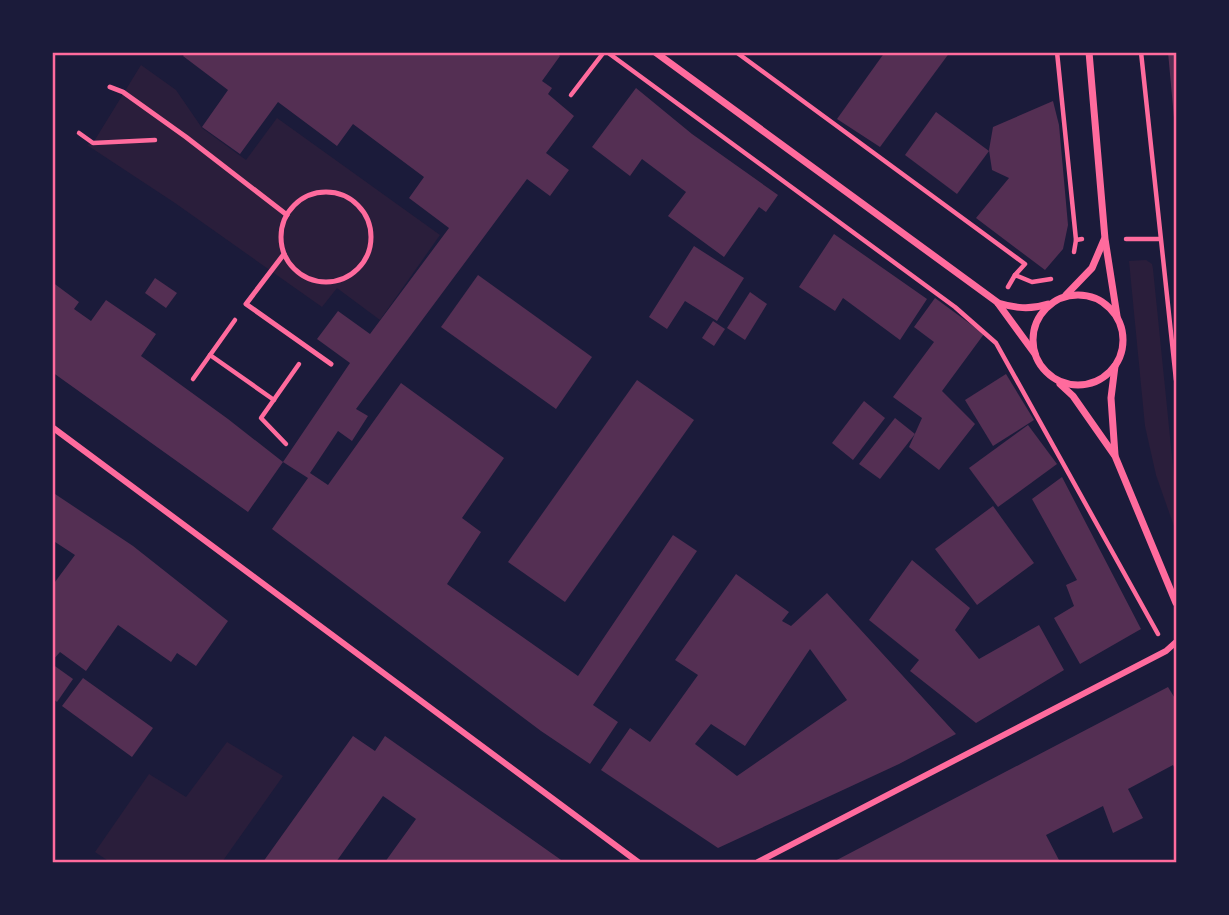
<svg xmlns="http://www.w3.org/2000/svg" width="1229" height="915" font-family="'Source Serif 4',serif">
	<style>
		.green { fill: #2a1e3b }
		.building { fill: #542f53; fill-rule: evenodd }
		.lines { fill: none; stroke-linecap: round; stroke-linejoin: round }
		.path { stroke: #ff6b9d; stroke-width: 4.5 }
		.service { stroke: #ff6b9d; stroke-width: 5 }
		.pedestrian { stroke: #ff6b9d; stroke-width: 6 }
		.minor { stroke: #ff6b9d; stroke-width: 7 }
		.neatline { fill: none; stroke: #ff6b9d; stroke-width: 2.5 }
	</style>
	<rect width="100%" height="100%" fill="#1b1b3a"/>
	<!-- green -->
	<g class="green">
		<path d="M141 65 176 90 202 128 246 160 277 118 440 235 380 320 337 288 322 307 175 203 87 145 93 143Z"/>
		<path d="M1146 260 1152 264 1153 269 1176 496V532L1156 475 1145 426 1129 261Z"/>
		<path d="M227 742 283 776 222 862H110L95 852 149 774 186 797Z"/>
	</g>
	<!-- building -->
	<g class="building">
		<path d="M186 52H556L560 56 542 81 552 88 548 94 574 116 546 153 569 170 550 196 527 179 356 409 368 416 352 441 338 431 310 473 328 485 401 383 504 458 462 518 481 532 447 584 578 676 673 535 697 551 593 705 618 722 590 764 541 731 272 529 308 478 283 462 350 363 317 339 338 311 370 334 449 228 409 198 424 177 353 124 337 146 278 102 240 154 202 127 228 90 183 56Z"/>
		<path d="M885 52H950L880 147 837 119Z"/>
		<path d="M1168 52H1176V129H1175Z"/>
		<path d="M636 88 692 134 778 195 766 212 759 207 724 257 668 216 686 192 642 159 630 176 592 147Z"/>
		<path d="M1053 101 1059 125 1068 225 1063 249 1045 270 976 218 1009 178 992 170 989 150 993 127Z"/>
		<path d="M936 112 989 151 957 194 905 155Z"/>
		<path d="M834 234 927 299 900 340 843 298 835 311 799 287Z"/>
		<path d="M694 246 744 278 717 321 685 301 667 329 649 317Z"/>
		<path d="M478 275 592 357 556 409 441 327Z"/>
		<path d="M155 278 177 293 166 308 145 293Z"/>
		<path d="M52 282 79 302 74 309 91 321 106 300 156 334 141 356 228 419 283 462 248 512 52 372Z"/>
		<path d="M750 292 767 304 745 340 727 328Z"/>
		<path d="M935 298 984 334 942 391 975 424 939 470 909 447 922 418 893 397 934 342 914 327Z"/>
		<path d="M713 321 725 329 714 346 702 338Z"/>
		<path d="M1006 374 1034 420 993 446 965 400Z"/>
		<path d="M637 380 694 420 565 602 508 562Z"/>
		<path d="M864 401 885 418 853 460 832 443Z"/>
		<path d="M895 418 915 434 880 479 859 464Z"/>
		<path d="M1028 425 1057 464 998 507 969 468Z"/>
		<path d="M1062 477 1141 629 1080 664 1054 618 1074 606 1066 585 1077 580 1032 499Z"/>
		<path d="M52 492 133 546 228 621 196 666 177 653 171 662 118 625 86 671 60 652 52 661V586L75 555 52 540Z"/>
		<path d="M993 506 1034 563 977 605 935 549Z"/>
		<path d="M912 560 970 608 955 630 979 659 1039 625 1064 670 976 723 910 671 919 660 869 620Z"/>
		<path d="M736 574 789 612 782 621 791 626 827 593 956 734 899 764 718 848 601 770 630 728 650 742 698 675 675 660ZM810 649 847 700 737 776 695 744 711 724 745 746Z"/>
		<path d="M52 664 73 679 57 702 52 698Z"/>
		<path d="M83 678 153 728 132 757 62 706Z"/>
		<path d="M1168 687 1176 700V771L1173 765 1128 789 1143 818 1113 833 1103 806 1046 835 1060 862H833Z"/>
		<path d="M353 736 375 751 385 736 564 862H385L416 819 383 796 336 862H263Z"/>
	</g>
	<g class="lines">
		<!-- path -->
		<g class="path">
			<path d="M607 52 955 307 996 343 1158 634"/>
			<path d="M736 52 1025 264 1015 275"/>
			<path d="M1057 52 1076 240"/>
			<path d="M1141 52 1176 380"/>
			<path d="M571 95 604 52"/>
			<path d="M79 133 93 143 155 140"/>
			<path d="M1126 239H1160"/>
			<path d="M1074 252 1076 240 1082 239"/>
			<path d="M1008 287 1015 275 1032 282 1051 279"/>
			<path d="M210 355 274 400"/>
			<path d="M193 379 235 320"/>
			<path d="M286 444 261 418 299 364"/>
		</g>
		<!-- service -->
		<g class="service">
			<path d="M110 87 123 92 186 137 287 215"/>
			<circle cx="326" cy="237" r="45"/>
			<path d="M284 254 246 304 331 364"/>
		</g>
		<!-- pedestrian -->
		<g class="pedestrian">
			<path d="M52 427 638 862"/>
			<path d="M758 862 1166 651 1176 642"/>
		</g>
		<!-- minor -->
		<g class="minor">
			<path d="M655 52 997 302 1035 354"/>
			<path d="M1089 52 1105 239 1117 316"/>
			<circle cx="1078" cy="340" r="45"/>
			<path d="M1066 295 1092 268 1104 240"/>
			<path d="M998 303C1015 308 1030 310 1048 304"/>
			<path d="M1115 366 1111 398 1115 455"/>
			<path d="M1060 384 1073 396 1115 456 1176 603"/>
		</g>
	</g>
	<!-- border -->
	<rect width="1229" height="915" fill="none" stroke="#1b1b3a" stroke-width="108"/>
	<rect x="54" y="54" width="1121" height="807" class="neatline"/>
</svg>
